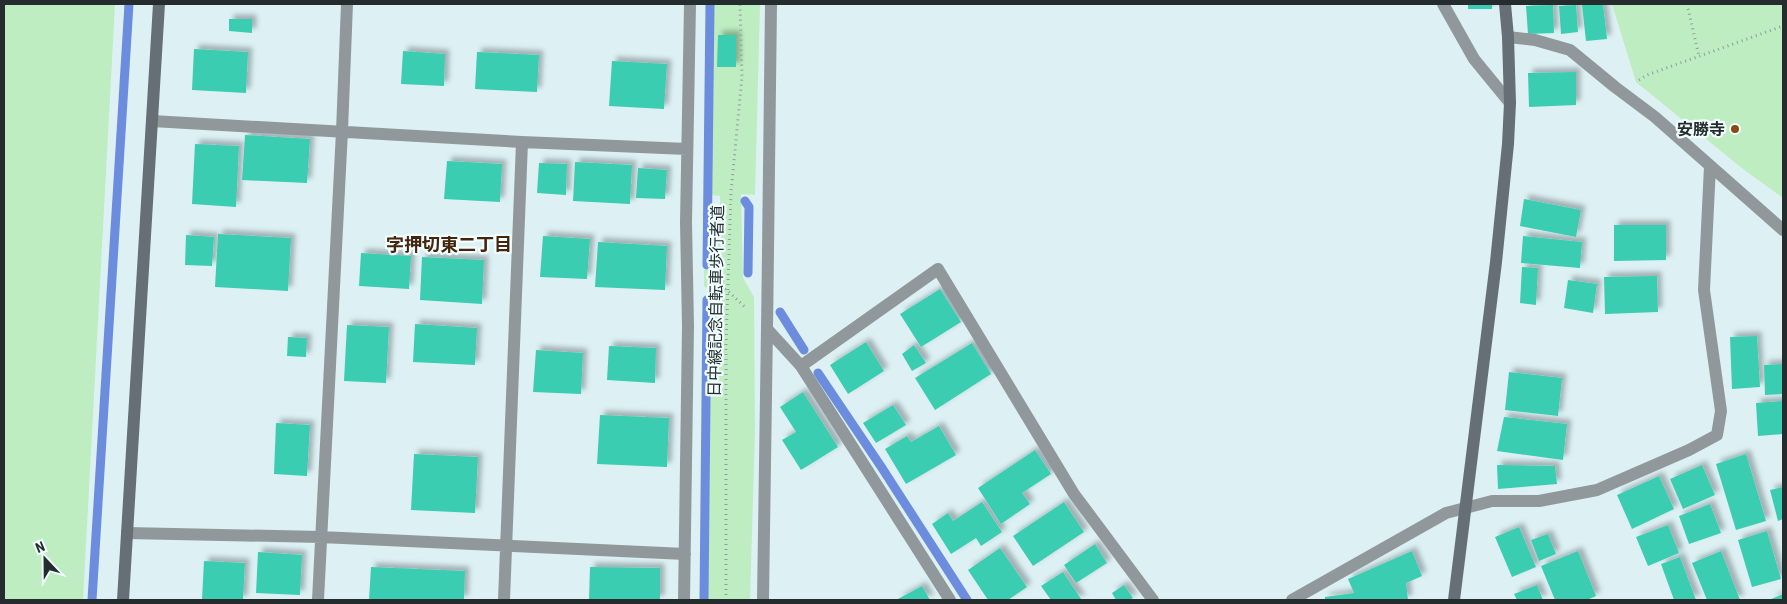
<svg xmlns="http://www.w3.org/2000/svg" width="1787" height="604" font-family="'Roboto Condensed','Noto Sans JP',sans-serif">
<defs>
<filter id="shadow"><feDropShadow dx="4.5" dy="-4.5" stdDeviation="2.5" flood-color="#0004"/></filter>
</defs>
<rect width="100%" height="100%" fill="#ddf1f4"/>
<path fill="#bdedc0" d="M 4,4 L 115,4 L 83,600 L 4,600 Z
M 714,4 L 760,4 L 755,195 L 741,194 L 743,278 L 754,297 L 755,428 L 750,600 L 708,600 L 710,346 L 712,293 L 704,286 L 704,270 L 711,270 L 711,205 L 720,205 L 720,196 L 711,195 Z
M 1612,4 L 1783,4 L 1783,198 L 1743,169 L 1636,82 Z"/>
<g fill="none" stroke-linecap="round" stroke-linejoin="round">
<path stroke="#6c8cde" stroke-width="9" d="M 745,201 L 749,207 L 748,273
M 707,265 L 710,4
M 780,312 L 804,350
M 818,373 L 882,468 L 967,600
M 92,600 L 129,4
M 704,600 L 707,300"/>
</g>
<path fill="#3bcdb1" filter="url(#shadow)" d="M 1468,4 L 1492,4 L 1492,9 L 1468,9 Z
M 1603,4 L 1607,39 L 1586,41 L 1582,5 Z
M 1553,5 L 1554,33 L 1528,34 L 1526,6 Z
M 1576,5 L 1578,32 L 1561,34 L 1559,6 Z
M 229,19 L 252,19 L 252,33 L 229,31 Z
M 718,35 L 736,35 L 736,67 L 717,67 Z
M 194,49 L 248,52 L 246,93 L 192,90 Z
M 403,51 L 445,54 L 444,86 L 401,84 Z
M 477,52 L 539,55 L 537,92 L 475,89 Z
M 612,61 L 667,64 L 664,109 L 609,106 Z
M 1576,72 L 1576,105 L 1529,107 L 1528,73 Z
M 245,135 L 310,139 L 307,183 L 242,180 Z
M 195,144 L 239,146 L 236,207 L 192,204 Z
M 447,161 L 502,164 L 500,202 L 444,199 Z
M 575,162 L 632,165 L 630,204 L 573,201 Z
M 539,163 L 567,164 L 566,195 L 537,193 Z
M 638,168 L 667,170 L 665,199 L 636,198 Z
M 1524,199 L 1581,210 L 1576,237 L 1520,226 Z
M 1614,225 L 1666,225 L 1666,260 L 1614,261 Z
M 218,234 L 291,238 L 288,291 L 215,287 Z
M 186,235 L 214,237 L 212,266 L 185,265 Z
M 543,236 L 590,239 L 587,279 L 540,277 Z
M 1523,236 L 1582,242 L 1580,268 L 1521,263 Z
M 598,242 L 667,246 L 665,290 L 595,287 Z
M 361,253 L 411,256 L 409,289 L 359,286 Z
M 422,257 L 484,260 L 482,304 L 420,300 Z
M 1522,267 L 1538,268 L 1536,305 L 1520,303 Z
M 1657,276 L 1658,312 L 1605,314 L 1604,277 Z
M 1568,280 L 1597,284 L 1593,313 L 1564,308 Z
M 940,289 L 961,322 L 921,347 L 900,314 Z
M 415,324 L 477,328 L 475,365 L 413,362 Z
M 347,325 L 389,327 L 386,383 L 344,381 Z
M 1757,336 L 1760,387 L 1732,389 L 1730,337 Z
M 288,337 L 307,338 L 306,357 L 287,356 Z
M 866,342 L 884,371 L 848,394 L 830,365 Z
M 972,343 L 991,374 L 935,410 L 915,378 Z
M 914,345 L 926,363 L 912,371 L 902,354 Z
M 609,346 L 656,348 L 655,383 L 607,380 Z
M 536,350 L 583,353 L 581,394 L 533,392 Z
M 1783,364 L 1783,394 L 1765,395 L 1764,365 Z
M 1509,372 L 1562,378 L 1558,416 L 1505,410 Z
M 803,392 L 838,447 L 801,470 L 782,440 L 796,432 L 780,407 Z
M 1783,401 L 1783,434 L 1758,436 L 1756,403 Z
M 893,405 L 906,425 L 876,443 L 863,423 Z
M 600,415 L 669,418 L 667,467 L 597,464 Z
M 1504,417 L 1567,424 L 1563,460 L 1497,451 Z
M 276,423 L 310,425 L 307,476 L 274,474 Z
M 939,426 L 956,455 L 906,484 L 885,449 L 907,436 L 911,442 Z
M 1035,450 L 1051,474 L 1022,493 L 1030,504 L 1001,524 L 978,488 Z
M 414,454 L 478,457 L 475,513 L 411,510 Z
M 1746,454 L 1766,521 L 1736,530 L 1716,464 Z
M 1497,465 L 1555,466 L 1557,484 L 1498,489 Z
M 1702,465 L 1715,495 L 1683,509 L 1670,479 Z
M 1659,476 L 1674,509 L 1632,529 L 1617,495 Z
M 1783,487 L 1783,519 L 1778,521 L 1770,490 Z
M 982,502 L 1002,532 L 981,546 L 976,538 L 951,554 L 932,524 L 948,513 L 953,521 Z
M 1064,502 L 1084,532 L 1033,566 L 1013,536 Z
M 1710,504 L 1721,533 L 1689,544 L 1679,516 Z
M 1668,525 L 1679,553 L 1648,566 L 1636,537 Z
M 1519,527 L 1536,567 L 1512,577 L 1495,537 Z
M 1767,531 L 1781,579 L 1752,587 L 1738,540 Z
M 1548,534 L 1556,554 L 1539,561 L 1531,540 Z
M 1095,544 L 1107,563 L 1076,583 L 1064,565 Z
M 1000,548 L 1027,587 L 1008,600 L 988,600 L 968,570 Z
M 1412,551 L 1422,576 L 1406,583 L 1408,600 L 1325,600 L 1325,597 L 1354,593 L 1348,579 Z
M 1578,551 L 1596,596 L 1587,600 L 1555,600 L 1541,566 Z
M 1721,551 L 1740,600 L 1707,600 L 1692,563 Z
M 258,552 L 302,555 L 300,595 L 256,593 Z
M 1680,557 L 1696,600 L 1674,600 L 1661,564 Z
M 204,561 L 245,563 L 243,600 L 202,600 Z
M 371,567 L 465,571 L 464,600 L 369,600 Z
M 590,567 L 660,568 L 660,600 L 589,600 Z
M 1063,572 L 1081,599 L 1079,600 L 1051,600 L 1041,586 Z
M 1124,585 L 1133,598 L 1129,600 L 1116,600 L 1112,593 Z
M 1537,585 L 1543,600 L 1517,600 L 1514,594 Z
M 922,586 L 930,600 L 896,600 Z
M 1783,594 L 1783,600 L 1769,600 Z"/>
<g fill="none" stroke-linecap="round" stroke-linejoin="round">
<path stroke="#8e9d9f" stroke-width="3" stroke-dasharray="1 4" stroke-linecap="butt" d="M 1687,4 L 1699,56
M 1639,80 L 1647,75 L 1783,26
M 708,278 L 728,291 L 746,308
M 726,600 L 726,344 L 731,192 L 742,77 L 740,4"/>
<path stroke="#91989c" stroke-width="12" d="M 1508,37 L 1535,40 L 1570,50 L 1615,87 L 1655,117 L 1783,230
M 801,366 L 938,269 L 1074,494 L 1153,600
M 1292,600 L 1446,513 L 1492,501 L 1539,501 L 1597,490 L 1689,450 L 1717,435 L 1721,411 L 1704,290 L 1710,166"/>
<path stroke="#91989c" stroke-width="12" d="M 1443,4 L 1474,59 L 1510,103
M 152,121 L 522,142 L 687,149
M 768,330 L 801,366 L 950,600
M 127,533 L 321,537 L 685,554
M 318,600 L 342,131 L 347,4
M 504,600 L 522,142
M 684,600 L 688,326 L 686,222 L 690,4
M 763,600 C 767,401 768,203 771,4"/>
<path stroke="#666f75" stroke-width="12" d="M 123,600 L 159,4
M 1454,600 L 1496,262 L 1508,144 L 1510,103 L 1508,37 L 1505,4"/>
</g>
<circle fill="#894910" stroke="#f1fdfe" stroke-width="2" cx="1735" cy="129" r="5"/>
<g text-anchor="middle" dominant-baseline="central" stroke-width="4.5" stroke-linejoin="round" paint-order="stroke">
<g font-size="16" font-weight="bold" fill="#242c2d" stroke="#f1fdfe" text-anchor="end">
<text x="1725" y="129">安勝寺</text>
</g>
<g font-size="16" fill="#242c2d" stroke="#f1fdfe">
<text transform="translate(716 301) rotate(-89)">日中線記念自転車歩行者道</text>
</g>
<g font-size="18" font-weight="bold" fill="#44250c" stroke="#f1fdfe">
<text x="449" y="244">字押切東二丁目</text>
</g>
</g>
<rect width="1787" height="604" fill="none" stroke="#242c2d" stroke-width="10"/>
<g transform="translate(45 559) rotate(338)" stroke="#f1fdfe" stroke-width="4" paint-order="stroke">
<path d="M0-4L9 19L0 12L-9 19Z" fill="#242c2d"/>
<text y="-8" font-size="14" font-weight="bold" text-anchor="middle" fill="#242c2d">N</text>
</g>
</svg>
